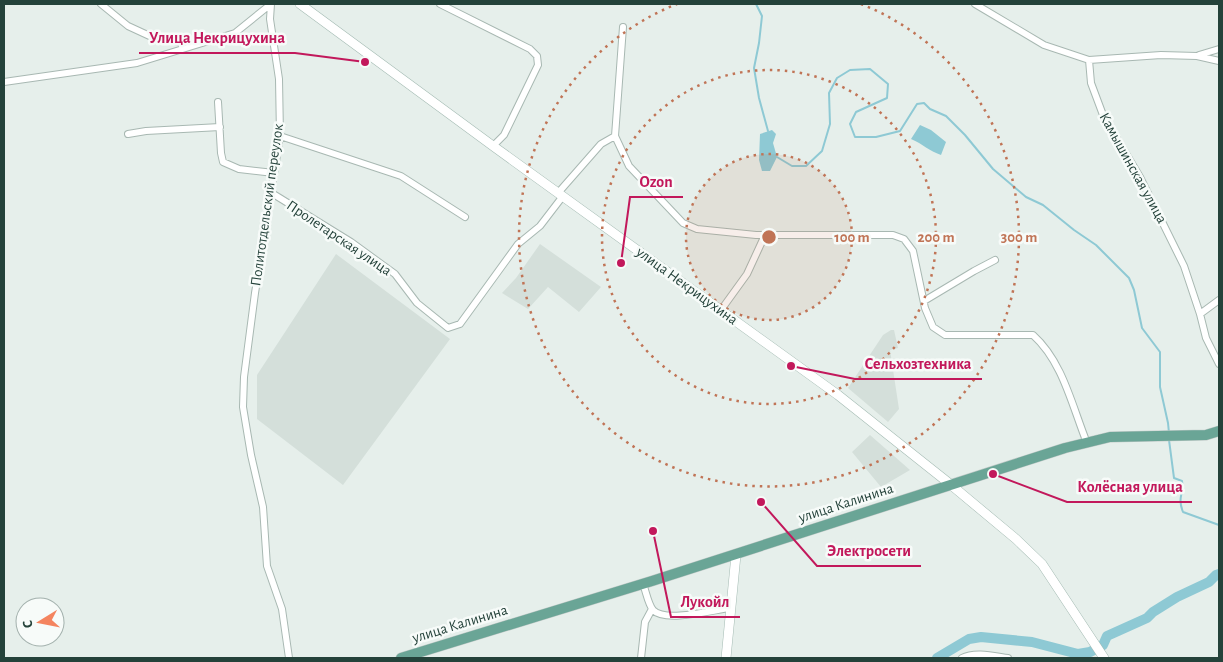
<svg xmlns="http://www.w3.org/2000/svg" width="1223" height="662" font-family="'Alegreya Sans',sans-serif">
<rect width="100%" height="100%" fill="#e6efeb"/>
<path fill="#d4dfda" d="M 540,244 L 601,287 L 579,312 L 548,287 L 528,309 L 502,293 L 516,278 Z
M 336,254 L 450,339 L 343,485 L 257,419 L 257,375 Z
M 891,330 L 894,330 L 898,348 L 890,350 L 899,409 L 888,422 L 848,388 L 883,335 Z
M 870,435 L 910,470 L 881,487 L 852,452 Z"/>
<path fill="#8ec9d4" d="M 920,125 L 931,130 L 946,142 L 941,155 C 929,151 923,144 911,139 Z
M 772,130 L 776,134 L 773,143 L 777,157 L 770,171 L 762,171 L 759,160 L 760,134 Z"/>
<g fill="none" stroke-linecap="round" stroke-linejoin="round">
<path stroke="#8ec9d4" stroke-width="2" d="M 756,4 L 762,16 L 759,43 L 754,68 L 759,98 L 768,131
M 777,157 L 792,166 L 806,166 L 822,151 L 830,124 L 829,93 L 837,78 L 850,70 L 870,69 L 888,84 L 887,98 L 856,112 L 850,124 L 855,137 L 876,137 L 900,131 L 917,104 L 924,103 L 930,109 L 946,116 L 965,135 L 993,169 L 1026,197 L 1043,205 L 1074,230 L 1096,245 L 1129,278 L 1134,290 L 1142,328 L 1160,352 L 1160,387 L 1168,423 L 1169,433
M 1169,440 L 1174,478 L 1182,481 C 1184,494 1177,497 1183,512 L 1219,525"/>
<path stroke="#8ec9d4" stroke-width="10" d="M 937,658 L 969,639 L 981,637 L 1032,642 L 1078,654 L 1090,652 L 1103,645 L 1107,636 L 1147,618 L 1153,612 L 1177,597 L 1209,582 L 1216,575 L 1219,574"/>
<g stroke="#a8b8b2" stroke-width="8">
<path id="street" d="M 101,4 L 128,26 L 154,38 L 194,44
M 271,4 L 270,19 L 279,79 L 280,136 L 255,293 L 244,377 L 243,407 L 251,455 L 263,507 L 267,566 L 282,609 L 289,658
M 440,4 L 530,49 L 537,56 L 538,65 L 504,135 L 493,146
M 975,4 L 1044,45 L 1089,60 L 1161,55 L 1197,56 L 1219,61
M 623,27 L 615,136 L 629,166 L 683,223 L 697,229 L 756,235 L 893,235 L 904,239 L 913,251 L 925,308 L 933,327 L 945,335 L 1033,335 C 1063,362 1072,406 1087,443
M 1199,55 L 1219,49
M 1089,60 L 1091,83 L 1103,115 L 1140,177 L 1184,266 L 1200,314 L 1206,338 L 1219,364
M 4,82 L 137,63 L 235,33 L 271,4
M 218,102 L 221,153 L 223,162 L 239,169 L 274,173
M 128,134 L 146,131 L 220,127
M 280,136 L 401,176 L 465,217
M 270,192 L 351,242 L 395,274 L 417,303 L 448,328 L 460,324 L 518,244 L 540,226 L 563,196
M 558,193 L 601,144 L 615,136
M 924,301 L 974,271 L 995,260
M 721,310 L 747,274 L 765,235
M 1200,314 L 1219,300
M 643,584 C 646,591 648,604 653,610 C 665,623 713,610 730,608
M 641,658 L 645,622 L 652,609
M 962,658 C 975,651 994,656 1008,658"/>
</g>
<g stroke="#a4bbb3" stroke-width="10">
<path id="secondary" d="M 300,4 L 493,146 L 838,395 L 950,484 L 1016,539 L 1042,564 L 1104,658
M 726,658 L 736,555"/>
</g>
<g stroke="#c2cac8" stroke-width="11">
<path id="primary" d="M 401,658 L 652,581 L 1065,448 L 1110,437 L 1206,435 L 1219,431"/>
</g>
<use href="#street" stroke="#fff" stroke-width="6"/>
<use href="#secondary" stroke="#fff" stroke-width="9"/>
<use href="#primary" stroke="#6aa596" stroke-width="10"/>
</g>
<circle cx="769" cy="237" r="83" fill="#c07456" fill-opacity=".12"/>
<g fill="none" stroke="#c07456" stroke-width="2.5" stroke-dasharray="2.5 5">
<circle cx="769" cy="237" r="83"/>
<circle cx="769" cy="237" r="167"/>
<path d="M861 4A250 250 0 1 1 677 4"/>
</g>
<g text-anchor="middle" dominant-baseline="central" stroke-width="5" stroke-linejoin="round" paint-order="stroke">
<g font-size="15" fill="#24423a" stroke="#f7fbf9">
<text transform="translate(1133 168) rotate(61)">Камышинская улица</text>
<text transform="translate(267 205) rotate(-82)">Политотдельский переулок</text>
<text transform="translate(339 238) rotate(34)">Пролетарская улица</text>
<text transform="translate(687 286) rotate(36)">улица Некрицухина</text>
<text transform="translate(846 503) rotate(-18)">улица Калинина</text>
<text transform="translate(460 624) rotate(-17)">улица Калинина</text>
</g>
</g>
<circle cx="769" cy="237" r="8" fill="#c07456" stroke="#f7fbf9" stroke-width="2.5"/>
<g font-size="15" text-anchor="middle" font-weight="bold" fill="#c07456" stroke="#f7fbf9" stroke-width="5" stroke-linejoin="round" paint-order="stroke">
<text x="852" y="242">100 m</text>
<text x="936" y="242">200 m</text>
<text x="1019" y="242">300 m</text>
</g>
<path fill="none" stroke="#c2185b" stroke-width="2" d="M365 62L295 53H139M621 263L630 197H683M791 366L855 379H982M993 474L1067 502H1192M761 502L817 566H921M653 531L671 617H740"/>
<g fill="#c2185b" stroke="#f7fbf9" stroke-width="2">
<circle cx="365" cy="62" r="5"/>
<circle cx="621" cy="263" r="5"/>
<circle cx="791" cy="366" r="5"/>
<circle cx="993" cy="474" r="5"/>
<circle cx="761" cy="502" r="5"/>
<circle cx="653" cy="531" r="5"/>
</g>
<g font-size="16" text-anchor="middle" font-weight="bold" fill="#c2185b" stroke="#f7fbf9" stroke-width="5" stroke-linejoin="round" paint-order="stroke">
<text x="217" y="43">Улица Некрицухина</text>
<text x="656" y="187">Ozon</text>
<text x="918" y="369">Сельхозтехника</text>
<text x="1130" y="492">Колёсная улица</text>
<text x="869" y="556">Электросети</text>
<text x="705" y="607">Лукойл</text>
</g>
<rect width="1223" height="662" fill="none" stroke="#24423a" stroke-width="10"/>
<g transform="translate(40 622) rotate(260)"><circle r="24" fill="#f7fbf9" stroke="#a3b1ad"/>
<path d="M0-4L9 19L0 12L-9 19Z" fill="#f4845f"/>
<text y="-8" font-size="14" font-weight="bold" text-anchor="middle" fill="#24423a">С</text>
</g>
</svg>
